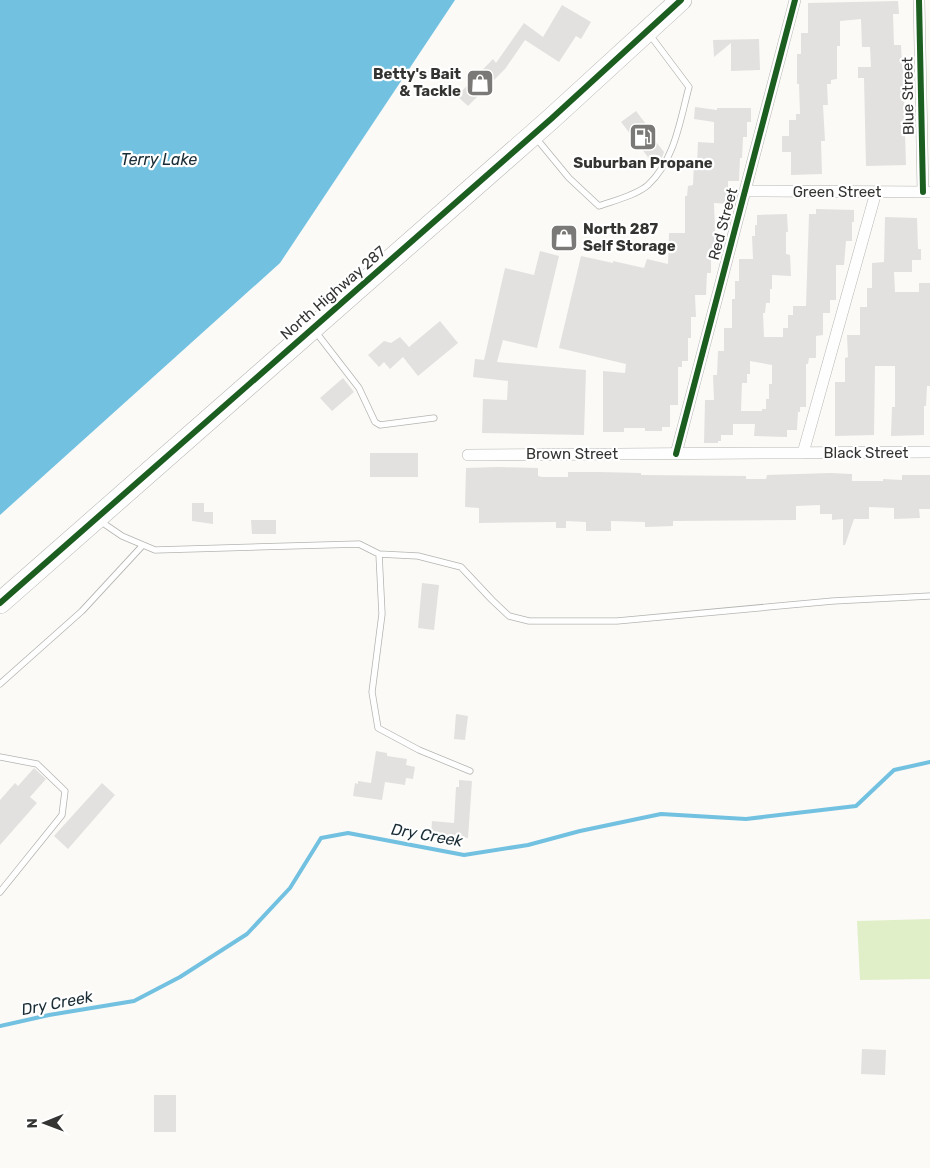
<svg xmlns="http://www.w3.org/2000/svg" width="930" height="1168" font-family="Rubik,sans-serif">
<rect width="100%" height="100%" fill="#fbfaf7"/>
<path fill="#e0efc8" d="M 930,919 L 930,979 L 860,980 L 857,921 Z"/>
<path fill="#72c1e1" d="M 0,0 L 455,0 L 280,263 L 0,515 Z"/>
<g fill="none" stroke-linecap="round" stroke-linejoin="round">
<path stroke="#72c1e1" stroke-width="4" d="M 0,1026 L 49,1015 L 134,1001 L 180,977 L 247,934 L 290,888 L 321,838 L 348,833 L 464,855 L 528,845 L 580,831 L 661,814 L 746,819 L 856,806 L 894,770 L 930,762"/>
</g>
<path fill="#e2e1df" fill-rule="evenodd" d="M 898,1 L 899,14 L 893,14 L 894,45 L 901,45 L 902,66 L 903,66 L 906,165 L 866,166 L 864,78 L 858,78 L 858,67 L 871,67 L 870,47 L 862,47 L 861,19 L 840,21 L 840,46 L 837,46 L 837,79 L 831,80 L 831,84 L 827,84 L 828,105 L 823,105 L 825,141 L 821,141 L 822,174 L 791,175 L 791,152 L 782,152 L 782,136 L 789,136 L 789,120 L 796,120 L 796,114 L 800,114 L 799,84 L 797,84 L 797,54 L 801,54 L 801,33 L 808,33 L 808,3 Z
M 562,5 L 591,22 L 581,39 L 576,36 L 559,62 L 525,40 L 505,69 L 468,106 L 457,96 L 493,59 L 496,63 L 524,23 L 543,37 Z
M 759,39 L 760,70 L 731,71 L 731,43 L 714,57 L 713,40 Z
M 695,107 L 717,110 L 717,108 L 751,108 L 751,122 L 747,122 L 747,137 L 743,137 L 742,158 L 740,158 L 739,181 L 728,181 L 728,204 L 714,203 L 715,229 L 714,252 L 711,252 L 711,273 L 707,273 L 706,295 L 695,295 L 696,317 L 691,317 L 691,338 L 688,338 L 688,361 L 682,361 L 682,367 L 678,367 L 678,405 L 670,405 L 670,427 L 662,427 L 662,431 L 645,431 L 645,428 L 624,428 L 624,432 L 603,432 L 603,371 L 625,373 L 626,364 L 559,348 L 581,256 L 613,263 L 613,261 L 644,268 L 647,259 L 668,264 L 669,233 L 685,233 L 685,196 L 687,196 L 688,186 L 693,185 L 694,164 L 697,164 L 698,142 L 714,143 L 714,122 L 694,119 Z
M 636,111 L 655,136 L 653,138 L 664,152 L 660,163 L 655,159 L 651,161 L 621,122 Z
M 816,209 L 854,210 L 854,222 L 852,222 L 852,241 L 846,241 L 844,265 L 836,265 L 836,300 L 830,300 L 830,313 L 823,313 L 823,335 L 816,336 L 816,358 L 809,358 L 808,364 L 806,364 L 806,407 L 800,407 L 800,412 L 798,412 L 797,430 L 787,430 L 787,437 L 754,436 L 755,424 L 733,424 L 733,435 L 721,435 L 721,441 L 718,441 L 718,443 L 704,443 L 705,400 L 714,400 L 713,375 L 717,375 L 718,351 L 724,351 L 724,328 L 732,328 L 732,299 L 735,299 L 735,281 L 739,281 L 739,259 L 753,259 L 752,236 L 755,236 L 755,225 L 757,225 L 757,215 L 787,214 L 788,232 L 786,232 L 786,254 L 790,255 L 791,276 L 772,275 L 772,289 L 770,289 L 770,303 L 766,303 L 765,313 L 763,313 L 764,337 L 783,337 L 783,328 L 788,328 L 788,315 L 793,315 L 793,306 L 806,306 L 809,214 L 816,214 ZM 750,361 L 772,365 L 772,384 L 769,384 L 769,399 L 766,399 L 766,409 L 762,409 L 762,411 L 741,411 L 742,383 L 747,383 L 747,374 L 750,374 Z
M 885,217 L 917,218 L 918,249 L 921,249 L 921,260 L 912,260 L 912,272 L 894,272 L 895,292 L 919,292 L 919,283 L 930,283 L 930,386 L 927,386 L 926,406 L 924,406 L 924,435 L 891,436 L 892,407 L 895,407 L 895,366 L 875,366 L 874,435 L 835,436 L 835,382 L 845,382 L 845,358 L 848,357 L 847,335 L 860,335 L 860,307 L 867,307 L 867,288 L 872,288 L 872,263 L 884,262 Z
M 540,251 L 559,256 L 537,348 L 503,340 L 497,362 L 586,370 L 584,435 L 482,433 L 483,399 L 507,400 L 508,381 L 473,377 L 475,359 L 484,360 L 505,268 L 534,275 Z
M 440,321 L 458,343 L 418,376 L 403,357 L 390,369 L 384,362 L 379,367 L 368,355 L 384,341 L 391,343 L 400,337 L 409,347 Z
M 343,378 L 354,392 L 332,411 L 320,398 Z
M 370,453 L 418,453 L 418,477 L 370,477 Z
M 497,467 L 538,468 L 538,476 L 542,477 L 568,477 L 568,472 L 599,472 L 641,473 L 641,475 L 746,476 L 746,479 L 766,479 L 767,475 L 830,473 L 852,474 L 852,481 L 883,481 L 883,479 L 902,480 L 902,475 L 930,475 L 930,509 L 919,509 L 920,518 L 894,519 L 894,508 L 869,507 L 869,519 L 854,519 L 845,545 L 843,545 L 843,519 L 832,520 L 832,514 L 820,514 L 820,505 L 796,506 L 796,520 L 673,521 L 673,526 L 645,527 L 645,522 L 611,521 L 611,531 L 586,531 L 586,522 L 566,521 L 566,528 L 556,528 L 556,522 L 479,523 L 479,508 L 465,507 L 466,468 Z
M 192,503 L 204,503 L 204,512 L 213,512 L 213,524 L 192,521 Z
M 251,520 L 276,520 L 276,534 L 252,534 Z
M 422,583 L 439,585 L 434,630 L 418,628 Z
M 456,714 L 468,716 L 465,740 L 454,739 Z
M 376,751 L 387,753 L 387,756 L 407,759 L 406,765 L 415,767 L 413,779 L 406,778 L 405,785 L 385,782 L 382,800 L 353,796 L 355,783 L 358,784 L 358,781 L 371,783 Z
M 34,768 L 46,779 L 30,797 L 37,803 L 0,845 L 0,800 L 15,783 L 18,786 Z
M 459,780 L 472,781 L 468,838 L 431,835 L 432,821 L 454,823 L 456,787 L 459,787 Z
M 102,783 L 115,795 L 68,849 L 54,836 Z
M 862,1049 L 886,1050 L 885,1075 L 861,1074 Z
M 154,1095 L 176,1095 L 176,1132 L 154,1132 Z"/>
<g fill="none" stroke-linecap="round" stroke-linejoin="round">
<g stroke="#b4b4b1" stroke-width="7">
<path id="lane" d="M 536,138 L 569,178 L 599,206 C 613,201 637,195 648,185 C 675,160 680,120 689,87 L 650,35
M 315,331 L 359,388 L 375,422 L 380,425 L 434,418
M 100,521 L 122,536 L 155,550 L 359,544 L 379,554 L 382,614 L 372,692 L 378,728 L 419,750 L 470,771
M 379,554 L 418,556 L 461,567 L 492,600 L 509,616 L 529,621 L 617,621 L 833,601 L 930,596
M 0,684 L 82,611 L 143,545
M 0,757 L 37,764 L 65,791 L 62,815 L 0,892"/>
</g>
<g stroke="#b4b4b1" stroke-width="12">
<path id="street" d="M 919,0 L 923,192
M 745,191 L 928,192
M 803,453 L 876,192
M 676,454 L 795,0
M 468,455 L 930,452"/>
</g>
<g stroke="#b4b4b1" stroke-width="22">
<path id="highway" d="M 0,603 L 551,119 L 681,0"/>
</g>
<use href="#lane" stroke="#fefefe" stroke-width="5.5"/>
<use href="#street" stroke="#fefefe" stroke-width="11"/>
<use href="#highway" stroke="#fefefe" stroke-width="21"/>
<g stroke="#fff" stroke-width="9">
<path id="cycleway" d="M 919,0 L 923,192
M 676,454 L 795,0
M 0,603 L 551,119 L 681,0"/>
</g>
<use href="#cycleway" stroke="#1b5e20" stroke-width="6"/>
</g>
<defs>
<g id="shop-square" transform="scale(1.4375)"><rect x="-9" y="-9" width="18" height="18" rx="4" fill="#7a7977" stroke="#fff"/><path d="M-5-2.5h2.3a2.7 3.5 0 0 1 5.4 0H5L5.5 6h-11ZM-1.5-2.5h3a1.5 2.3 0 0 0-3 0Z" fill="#fff"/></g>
<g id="fuel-square" transform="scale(1.4375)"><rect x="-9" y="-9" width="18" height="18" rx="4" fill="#7a7977" stroke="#fff"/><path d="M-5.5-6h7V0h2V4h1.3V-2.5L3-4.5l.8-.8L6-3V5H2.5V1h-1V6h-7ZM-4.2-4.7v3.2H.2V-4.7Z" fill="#fff"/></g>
</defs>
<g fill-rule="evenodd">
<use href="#shop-square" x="480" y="83"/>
<use href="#fuel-square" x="643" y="137"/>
<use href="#shop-square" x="564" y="238"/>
</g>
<g text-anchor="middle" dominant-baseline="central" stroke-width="4.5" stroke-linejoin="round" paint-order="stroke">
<g font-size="15" font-weight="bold" fill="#343432" stroke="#fff" text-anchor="end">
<text x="461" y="74">Betty's Bait<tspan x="461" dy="17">&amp; Tackle</tspan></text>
<text x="643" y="163" text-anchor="middle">Suburban Propane</text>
<text x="583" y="229" text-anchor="start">North 287<tspan x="583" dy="17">Self Storage</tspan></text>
</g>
<g font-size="15" fill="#343432" stroke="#fff">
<text transform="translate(908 96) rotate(-91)">Blue Street</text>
<text x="837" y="192">Green Street</text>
<text transform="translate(723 224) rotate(-75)">Red Street</text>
<text transform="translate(333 293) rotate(-41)">North Highway 287</text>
<text x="866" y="453">Black Street</text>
<text x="572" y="454">Brown Street</text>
</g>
<g font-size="16" font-style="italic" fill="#1a2d36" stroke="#fff">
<text x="159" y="159">Terry Lake</text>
<text transform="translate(427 835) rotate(10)">Dry Creek</text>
<text transform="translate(57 1003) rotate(-11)">Dry Creek</text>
</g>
</g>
<g transform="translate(45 1123) rotate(269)" stroke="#ffffff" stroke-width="4" paint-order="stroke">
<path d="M0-4L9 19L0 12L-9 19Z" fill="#343432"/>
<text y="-8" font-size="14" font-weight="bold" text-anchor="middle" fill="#343432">N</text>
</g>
</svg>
